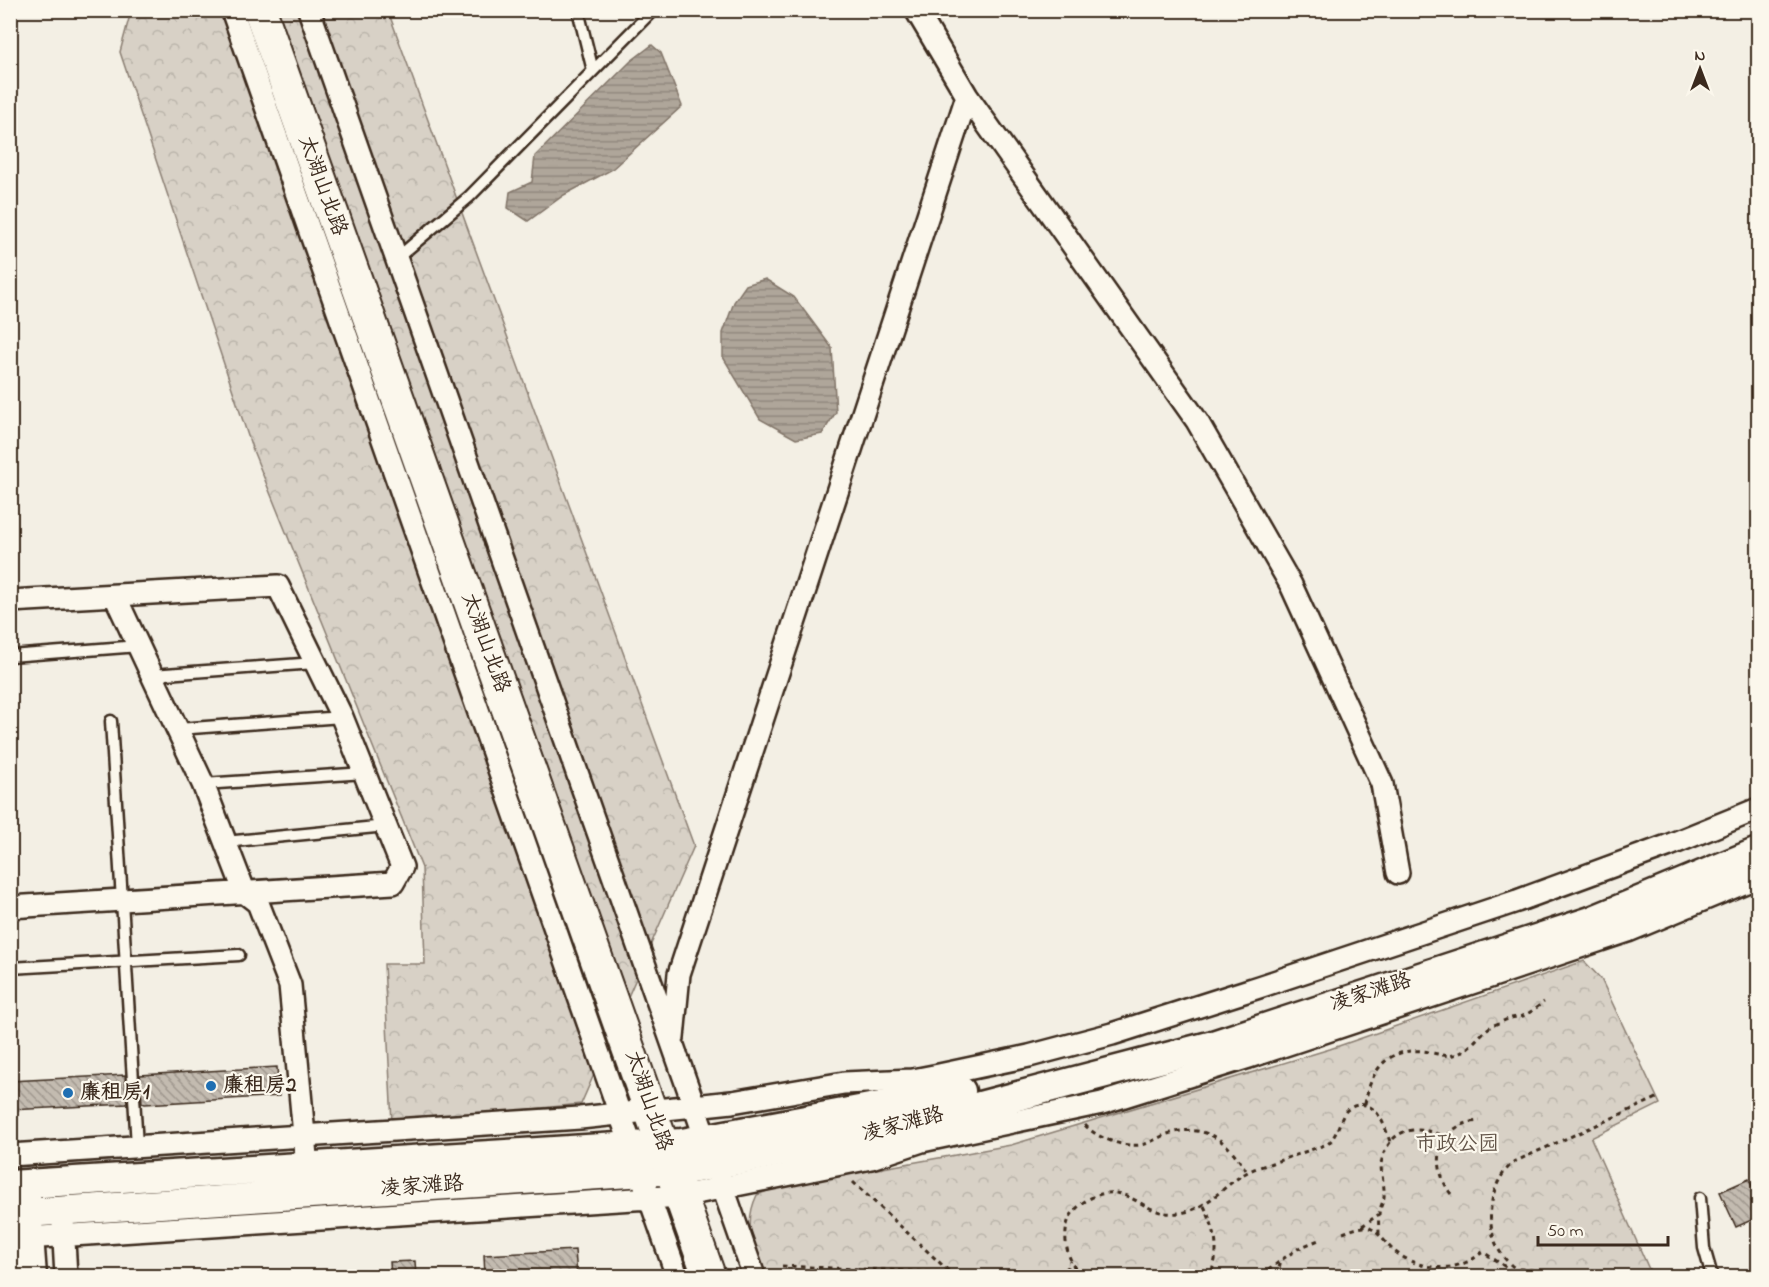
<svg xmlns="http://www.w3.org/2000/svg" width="1769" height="1287" font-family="'Indie Flower','LXGW WenKai TC',sans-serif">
<defs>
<pattern id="forest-crowns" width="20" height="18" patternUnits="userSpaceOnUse" patternTransform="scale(1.5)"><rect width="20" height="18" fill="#d8d1c6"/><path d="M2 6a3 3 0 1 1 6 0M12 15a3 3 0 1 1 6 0" fill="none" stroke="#bab4aa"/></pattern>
<pattern id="water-rules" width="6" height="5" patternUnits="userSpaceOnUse" patternTransform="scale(1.5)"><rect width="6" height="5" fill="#afa69a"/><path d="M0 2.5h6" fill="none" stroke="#90877d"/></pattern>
<pattern id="building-back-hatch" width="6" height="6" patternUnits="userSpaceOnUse" patternTransform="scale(1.5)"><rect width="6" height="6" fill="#c3bbb0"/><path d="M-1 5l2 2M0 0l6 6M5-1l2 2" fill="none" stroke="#a0988f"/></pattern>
</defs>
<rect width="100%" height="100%" fill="#f3efe4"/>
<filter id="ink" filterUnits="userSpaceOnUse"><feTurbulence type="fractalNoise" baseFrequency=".0167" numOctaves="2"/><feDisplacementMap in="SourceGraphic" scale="12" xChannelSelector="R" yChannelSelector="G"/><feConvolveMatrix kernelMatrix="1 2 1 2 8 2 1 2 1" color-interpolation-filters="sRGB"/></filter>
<g filter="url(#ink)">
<path fill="url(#forest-crowns)" stroke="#8a7e72" stroke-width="1.5" d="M 131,11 L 388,11 L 694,846 L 581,1104 L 392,1123 L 384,964 L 425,964 L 422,868 L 252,448 L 120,52 Z
M 1584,961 L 1601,979 L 1660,1104 L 1591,1138 L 1652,1276 L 765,1276 C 755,1246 742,1226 757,1195 L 777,1187 L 1011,1145 L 1330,1049 Z"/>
<path fill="url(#water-rules)" stroke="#817468" stroke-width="1.5" d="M 652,45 L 661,53 L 682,106 L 611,170 L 564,195 L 528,221 L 508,208 L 510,192 L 532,182 L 535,156 L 631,61 Z
M 765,279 L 794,297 L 832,348 L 836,412 L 822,434 L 796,439 L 760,419 L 723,357 L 723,333 L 734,302 L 746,285 Z"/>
<path fill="url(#building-back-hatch)" stroke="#3b2a1e" stroke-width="1.5" d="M 277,1067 L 279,1096 L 145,1104 L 142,1103 L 140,1075 Z
M 125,1075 L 127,1104 L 10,1110 L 10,1081 Z
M 1749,1179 L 1758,1200 L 1758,1217 L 1736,1227 L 1720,1192 Z
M 575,1250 L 577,1276 L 485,1276 L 484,1255 Z
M 415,1261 L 416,1276 L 391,1276 L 390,1262 Z"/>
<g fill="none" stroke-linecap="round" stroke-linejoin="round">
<g stroke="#3b2a1e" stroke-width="15">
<path id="service" d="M 578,10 L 593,71
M 396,259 L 469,197 L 653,10
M 10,656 L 139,646
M 152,675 L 315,663
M 111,721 L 137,1146
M 178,729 L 342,717
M 203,784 L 365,773
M 225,842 L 386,826
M 10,968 L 239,955
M 1700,1198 L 1704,1248 L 1712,1276"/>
</g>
<g stroke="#3b2a1e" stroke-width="26">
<path id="minor" d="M 232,10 L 677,1276
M 309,10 L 754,1276
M 916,10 L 967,96 L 1197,421 L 1291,585 L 1382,784 L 1398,873
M 115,596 L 203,784 L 245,893 L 258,903 L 290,985 L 307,1167
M 10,601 L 278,586 L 342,717 L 402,867 L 393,883 L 10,907
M 673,1038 L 679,974 L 967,96
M 10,1155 L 580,1118 L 732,1102 L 844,1083 L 913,1080 L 939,1075 L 1029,1056 L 1112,1034 L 1259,987 L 1517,901 L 1667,846 L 1758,809
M 63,1223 L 66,1276
M 10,1239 L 681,1196 L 871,1158 L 922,1141 L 1102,1103 L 1249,1057 L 1628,931 L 1758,877
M 10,1275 L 11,1276"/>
</g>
<g stroke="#3b2a1e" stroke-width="33">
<path id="secondary" d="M 10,1185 L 682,1143 L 961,1091
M 26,1195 L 32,1276
M 10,1214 L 691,1169 L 865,1136 L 1213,1045 L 1591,921 L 1758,852"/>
</g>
<g stroke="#3b2a1e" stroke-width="36">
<path id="primary" d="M 260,10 L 709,1276"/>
</g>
<path stroke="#3b2a1e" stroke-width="3" stroke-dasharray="4.5 4.5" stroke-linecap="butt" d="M 1365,1104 C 1370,1072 1386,1048 1422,1051 C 1433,1052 1443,1057 1454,1055 C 1469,1052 1478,1035 1490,1027 C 1496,1024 1505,1020 1511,1018 C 1516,1017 1521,1017 1525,1015 C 1532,1012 1538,1006 1544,1002
M 1085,1125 C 1097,1139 1127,1149 1145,1144 C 1154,1141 1162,1135 1171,1133 C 1207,1123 1230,1143 1247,1172
M 853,1182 L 954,1276
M 1451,1194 C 1429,1164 1438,1123 1480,1121
M 1204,1206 C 1215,1229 1222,1253 1209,1276
M 1362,1226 L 1378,1215
M 1343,1233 C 1352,1230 1361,1225 1370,1228 C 1380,1233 1385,1243 1393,1250 C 1413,1267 1443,1273 1467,1262 C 1473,1260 1478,1255 1483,1252 L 1519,1276
M 1379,1234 C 1379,1228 1378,1221 1379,1215 C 1379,1209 1383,1203 1384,1197 C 1385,1186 1381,1175 1381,1164 C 1382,1158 1384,1152 1387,1147 C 1400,1124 1426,1128 1446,1137
M 782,1266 L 1035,1276
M 1519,1269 L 1544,1271 L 1562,1276
M 1059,1276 L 1068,1267 L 1070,1261
M 1080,1276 C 1069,1261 1063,1244 1067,1225 C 1071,1206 1097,1190 1116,1193 C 1142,1198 1152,1219 1185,1212 C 1210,1206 1224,1185 1246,1173 C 1254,1168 1264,1166 1272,1163 C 1291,1157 1309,1150 1328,1144 C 1337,1135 1338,1125 1344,1114 C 1346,1110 1350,1108 1354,1106 C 1376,1098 1385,1126 1390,1142
M 1183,1276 L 1188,1276
M 1261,1276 L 1280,1261
M 1277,1276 L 1281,1260 L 1299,1248 L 1321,1239
M 1529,1276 C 1523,1272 1514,1269 1509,1263 C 1486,1241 1485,1200 1503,1174 C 1506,1169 1511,1165 1516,1161 L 1657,1098"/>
<use href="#service" stroke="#fbf7ec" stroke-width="10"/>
<use href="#minor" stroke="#fbf7ec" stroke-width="21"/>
<use href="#secondary" stroke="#fbf7ec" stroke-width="28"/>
<use href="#primary" stroke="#fbf7ec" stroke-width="32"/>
</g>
</g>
<g fill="#1f6fb2" stroke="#fbf7ec" stroke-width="2">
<circle cx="211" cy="1086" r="6"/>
<circle cx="68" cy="1093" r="6"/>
</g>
<g text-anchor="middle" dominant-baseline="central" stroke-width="4.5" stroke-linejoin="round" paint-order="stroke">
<g font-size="21" fill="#3b2a1e" stroke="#fbf7ec">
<text transform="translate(322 186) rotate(70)">太湖山北路</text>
<text transform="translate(485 643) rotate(70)">太湖山北路</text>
<text transform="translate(1371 993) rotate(-18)">凌家滩路</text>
<text transform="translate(648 1101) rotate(71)">太湖山北路</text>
<text transform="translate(903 1125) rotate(-15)">凌家滩路</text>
<text transform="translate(422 1187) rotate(-4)">凌家滩路</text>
</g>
<g font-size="21" font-weight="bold" fill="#3b2a1e" stroke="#fbf7ec" text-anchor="start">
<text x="223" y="1086">廉租房2</text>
<text x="80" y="1093">廉租房1</text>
</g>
<g font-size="21" fill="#625448" stroke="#fbf7ec">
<text x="1457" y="1145">市政公园</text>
</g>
</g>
<rect width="1769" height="1287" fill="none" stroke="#fbf7ec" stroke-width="36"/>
<rect x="18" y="18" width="1733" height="1251" fill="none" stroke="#3b2a1e" stroke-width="2" filter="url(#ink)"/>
<g transform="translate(1700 69)" stroke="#fbf7ec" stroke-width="4.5" paint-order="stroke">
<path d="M0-4.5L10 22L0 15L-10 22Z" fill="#3b2a1e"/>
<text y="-9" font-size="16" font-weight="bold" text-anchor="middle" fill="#3b2a1e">N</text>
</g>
<path d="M1538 1236v9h130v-9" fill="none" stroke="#3b2a1e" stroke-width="3"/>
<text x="1547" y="1236" font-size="18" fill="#3b2a1e" stroke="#fbf7ec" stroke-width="4.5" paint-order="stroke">50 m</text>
</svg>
